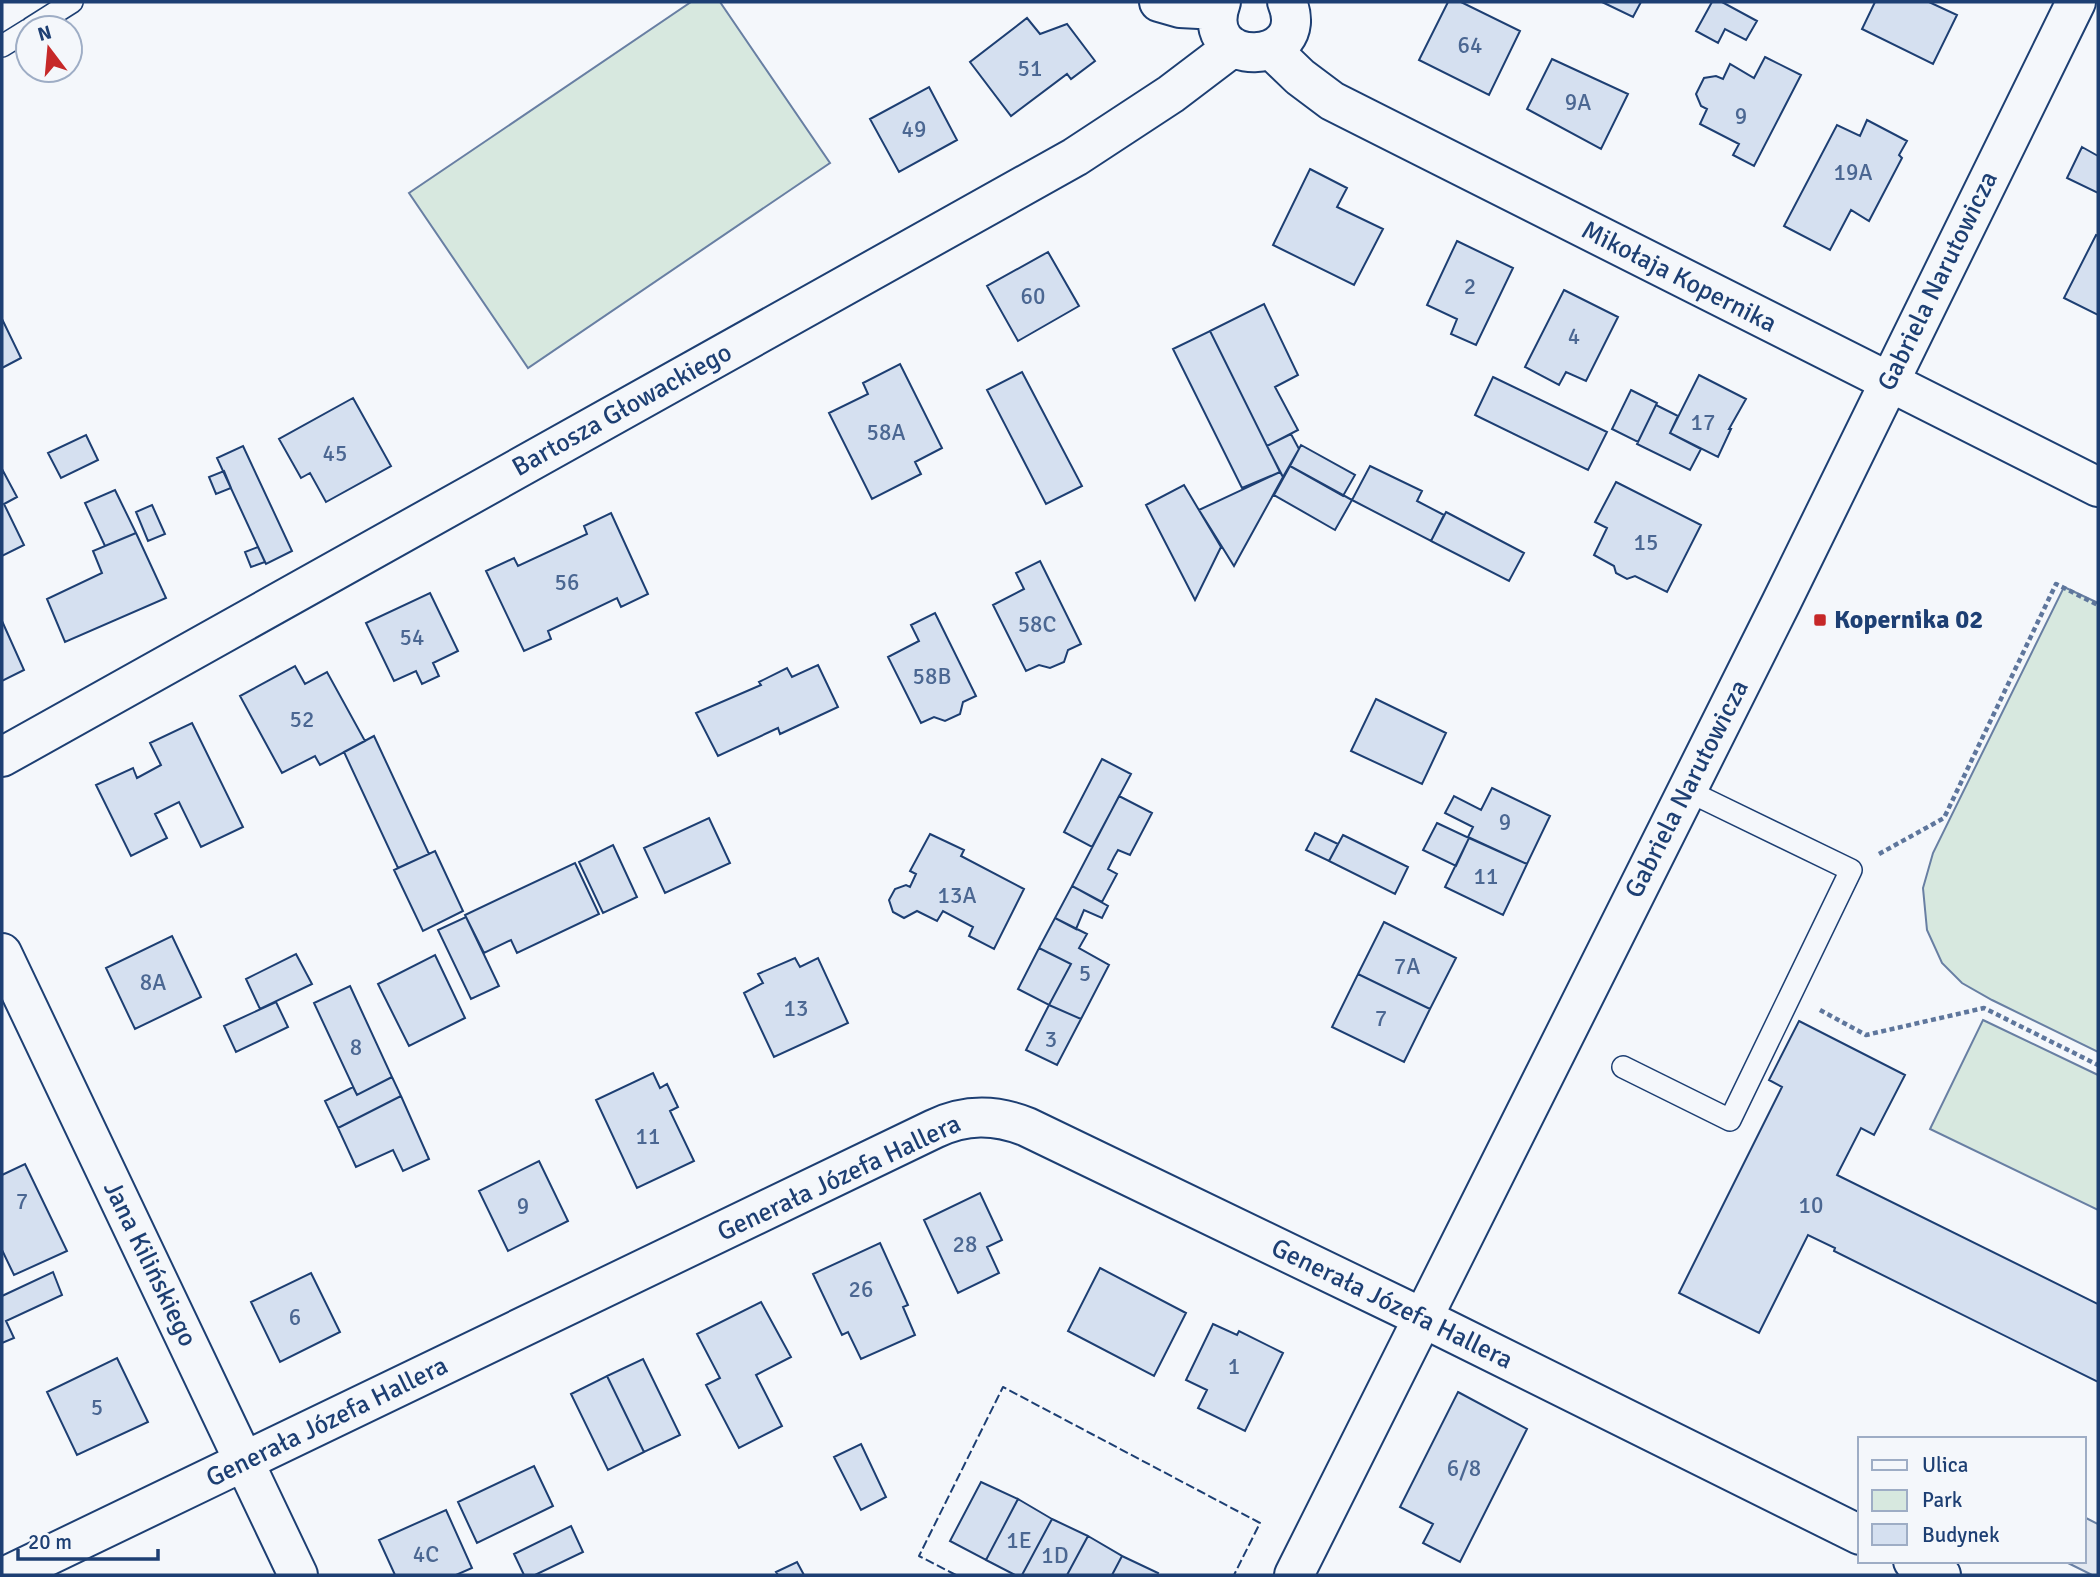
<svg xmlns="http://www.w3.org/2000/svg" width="2100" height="1577" font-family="Signika,sans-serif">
<rect width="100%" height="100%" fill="#f4f7fb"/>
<path fill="#d7e8df" stroke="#687fa3" stroke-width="2" d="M 691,2 L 720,2 L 830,163 L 528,368 L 409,193 Z
M 2064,587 L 2098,603 L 2098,1052 L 1992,1000 L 1962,983 L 1942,963 L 1927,930 L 1923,888 L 1933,853 Z
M 1983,1020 L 2098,1075 L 2098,1210 L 1930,1129 Z"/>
<path fill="#e3e8f0" stroke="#687fa3" stroke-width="2" d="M 2084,1517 L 2098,1524 L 2098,1575 L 2092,1575 L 2064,1561 L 2084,1561 Z"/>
<path fill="#d5e0f0" stroke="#1d3f73" stroke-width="2" d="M 1448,2 L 1461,2 L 1520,31 L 1489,95 L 1419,60 Z
M 1602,2 L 1641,2 L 1633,17 Z
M 1712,2 L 1722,2 L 1757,21 L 1746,40 L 1725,29 L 1718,43 L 1696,31 Z
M 1875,2 L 1929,2 L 1957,15 L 1933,64 L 1862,29 Z
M 1027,18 L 1040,34 L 1067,24 L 1095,61 L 1071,79 L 1067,74 L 1011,116 L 970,62 Z
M 1765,57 L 1801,75 L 1754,166 L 1733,155 L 1739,144 L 1700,124 L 1707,109 L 1701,106 L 1696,94 L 1704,78 L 1716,76 L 1723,79 L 1730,64 L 1754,78 Z
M 1552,59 L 1628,94 L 1601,149 L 1527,109 Z
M 929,87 L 957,140 L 899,172 L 870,119 Z
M 1867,120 L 1907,141 L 1899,155 L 1902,158 L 1869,221 L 1851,210 L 1830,250 L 1784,226 L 1837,125 L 1860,136 Z
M 2082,147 L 2098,156 L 2098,193 L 2067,178 Z
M 1310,169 L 1347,188 L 1337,207 L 1383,229 L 1354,285 L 1273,245 Z
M 2096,235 L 2098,236 L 2098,315 L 2064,298 Z
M 1457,241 L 1513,268 L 1476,345 L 1451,334 L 1457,319 L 1427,305 Z
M 1048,252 L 1079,306 L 1018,341 L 987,286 Z
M 1564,290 L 1618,317 L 1586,381 L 1566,372 L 1559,385 L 1525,367 Z
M 1264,304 L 1298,375 L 1275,387 L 1298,430 L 1267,446 L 1210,331 Z
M 2,319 L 21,358 L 2,368 Z
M 1210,331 L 1280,472 L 1242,488 L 1173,349 Z
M 900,364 L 942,448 L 915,462 L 921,474 L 872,499 L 829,413 L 868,394 L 863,383 Z
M 1022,372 L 1082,486 L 1046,504 L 987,390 Z
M 1699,375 L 1746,399 L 1729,429 L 1731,429 L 1718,457 L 1670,433 Z
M 1493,377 L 1607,432 L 1588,470 L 1475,415 Z
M 1631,390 L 1657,403 L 1638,442 L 1612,429 Z
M 353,398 L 391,466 L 326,502 L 310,473 L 301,478 L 279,439 Z
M 1656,405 L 1678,416 L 1670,433 L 1701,449 L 1690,470 L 1637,444 Z
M 1291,434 L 1299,449 L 1283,477 L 1267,446 Z
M 86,435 L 98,460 L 61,478 L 48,453 Z
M 1301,445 L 1355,475 L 1343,496 L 1290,466 Z
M 243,446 L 292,551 L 266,564 L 217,458 Z
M 1290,466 L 1352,500 L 1335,530 L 1274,495 Z
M 1370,466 L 1422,491 L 1417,501 L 1444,515 L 1431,541 L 1352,500 Z
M 2,469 L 17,497 L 4,504 L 24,545 L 2,556 Z
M 224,471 L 231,488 L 216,494 L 209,477 Z
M 1280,472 L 1283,477 L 1234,566 L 1199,510 Z
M 1616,482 L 1701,525 L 1667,592 L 1635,576 L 1627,579 L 1616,573 L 1614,566 L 1594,555 L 1607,528 L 1595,522 Z
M 1184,485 L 1221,547 L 1195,600 L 1146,505 Z
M 115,490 L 136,533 L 105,546 L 85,503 Z
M 152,505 L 165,534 L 148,541 L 136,512 Z
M 1446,512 L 1524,553 L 1509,581 L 1431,541 Z
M 611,513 L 648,594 L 621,607 L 617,598 L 548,631 L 551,639 L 524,651 L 486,571 L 514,558 L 518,566 L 587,534 L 584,526 Z
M 136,533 L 166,598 L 65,642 L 47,599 L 102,573 L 93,551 Z
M 258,547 L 265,562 L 251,567 L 245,552 Z
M 1040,561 L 1081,644 L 1068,650 L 1064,662 L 1050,668 L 1039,665 L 1026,671 L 993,605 L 1024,589 L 1016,573 Z
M 430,593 L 458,651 L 433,663 L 439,676 L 422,684 L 416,671 L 394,681 L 366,623 Z
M 935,613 L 976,696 L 963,702 L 960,714 L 945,721 L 934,717 L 921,723 L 888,657 L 919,641 L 911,625 Z
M 2,621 L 24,670 L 2,681 Z
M 818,665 L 838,707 L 780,734 L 778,728 L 718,756 L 696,713 L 761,685 L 759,682 L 787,668 L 792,677 Z
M 295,666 L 305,684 L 327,672 L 365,741 L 320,765 L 315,756 L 282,773 L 240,696 Z
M 1376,699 L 1446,733 L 1422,784 L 1351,751 Z
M 192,723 L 243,827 L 201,847 L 179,802 L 155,814 L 167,838 L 131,856 L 96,785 L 133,768 L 137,778 L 161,765 L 150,743 Z
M 374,736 L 429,854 L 398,868 L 344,752 Z
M 1102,759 L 1131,774 L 1092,847 L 1064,832 Z
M 1492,788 L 1550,816 L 1527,864 L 1468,837 L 1473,827 L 1445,813 L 1454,796 L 1481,810 Z
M 1119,796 L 1152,813 L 1130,855 L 1118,850 L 1114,857 L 1108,869 L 1117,874 L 1102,902 L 1072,886 Z
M 709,818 L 730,863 L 665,893 L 644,848 Z
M 1437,823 L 1469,838 L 1456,866 L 1423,850 Z
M 1315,833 L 1338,844 L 1329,861 L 1306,850 Z
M 930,834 L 964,850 L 961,856 L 1024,889 L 994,949 L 969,936 L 973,927 L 943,911 L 937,921 L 917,911 L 904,918 L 893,912 L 889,900 L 895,889 L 906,885 L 910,887 L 916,874 L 910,871 Z
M 1343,835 L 1408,867 L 1395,894 L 1329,861 Z
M 1469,838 L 1527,864 L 1503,915 L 1445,887 Z
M 613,845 L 637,897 L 603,913 L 579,862 Z
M 435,851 L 463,911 L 423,931 L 394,870 Z
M 575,863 L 599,914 L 517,953 L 511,940 L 484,953 L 465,915 Z
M 1072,886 L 1108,906 L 1102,918 L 1084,910 L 1076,929 L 1055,918 Z
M 466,917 L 499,986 L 471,999 L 438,930 Z
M 1055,918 L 1087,934 L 1079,948 L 1109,965 L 1081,1019 L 1049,1005 L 1071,964 L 1039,948 Z
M 1384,922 L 1456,958 L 1430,1009 L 1358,974 Z
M 172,936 L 201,997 L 135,1029 L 106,968 Z
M 1039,948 L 1071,964 L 1049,1005 L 1018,989 Z
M 296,954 L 312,984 L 260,1009 L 246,979 Z
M 435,955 L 465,1018 L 409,1046 L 378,984 Z
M 795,958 L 800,967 L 818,958 L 848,1023 L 774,1057 L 744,993 L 763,983 L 758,974 Z
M 1358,974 L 1430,1009 L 1404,1062 L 1332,1027 Z
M 350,986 L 392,1077 L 357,1095 L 314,1003 Z
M 276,1002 L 288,1027 L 236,1052 L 224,1026 Z
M 1049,1005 L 1081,1019 L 1057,1065 L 1026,1050 Z
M 1799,1021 L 1905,1075 L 1874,1135 L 1861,1128 L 1837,1175 L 2098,1304 L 2098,1382 L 1834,1251 L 1835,1248 L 1808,1235 L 1759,1333 L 1679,1293 L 1782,1087 L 1769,1080 Z
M 653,1073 L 660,1088 L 667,1084 L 678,1107 L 670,1111 L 694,1161 L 637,1188 L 596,1100 Z
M 392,1077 L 401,1096 L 338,1128 L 325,1101 L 353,1087 L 357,1095 Z
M 401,1096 L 429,1159 L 403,1171 L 393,1150 L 356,1167 L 338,1128 Z
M 539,1161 L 568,1221 L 508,1251 L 479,1191 Z
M 25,1164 L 67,1251 L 14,1275 L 2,1250 L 2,1175 Z
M 980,1193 L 1002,1240 L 987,1247 L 999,1273 L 958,1293 L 924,1220 Z
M 880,1243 L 908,1305 L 903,1307 L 915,1335 L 861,1359 L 848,1332 L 842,1335 L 813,1274 Z
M 1100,1268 L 1186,1313 L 1154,1376 L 1068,1331 Z
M 53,1272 L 62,1295 L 6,1321 L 14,1338 L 2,1343 L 2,1296 Z
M 311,1273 L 340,1332 L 280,1362 L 251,1302 Z
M 761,1302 L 791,1357 L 756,1375 L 782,1426 L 739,1448 L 706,1385 L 720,1378 L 697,1334 Z
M 1213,1324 L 1237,1335 L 1239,1331 L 1283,1353 L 1245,1431 L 1198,1408 L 1207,1390 L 1186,1380 Z
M 117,1358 L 148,1422 L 77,1455 L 47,1392 Z
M 643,1359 L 680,1435 L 644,1452 L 607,1376 Z
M 607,1376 L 644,1452 L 608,1470 L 571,1394 Z
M 1458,1392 L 1527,1429 L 1460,1562 L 1423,1543 L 1433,1524 L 1400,1507 Z
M 861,1444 L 886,1497 L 861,1510 L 834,1457 Z
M 534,1466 L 553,1506 L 477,1543 L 458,1502 Z
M 981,1482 L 1018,1499 L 986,1560 L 950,1541 Z
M 1018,1499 L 1052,1519 L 1022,1575 L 1015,1575 L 986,1560 Z
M 446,1510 L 472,1568 L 456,1575 L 395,1575 L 379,1540 Z
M 1052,1519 L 1088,1536 L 1067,1575 L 1022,1575 Z
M 571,1526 L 583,1552 L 535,1575 L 524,1575 L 514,1554 Z
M 1088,1536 L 1122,1556 L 1112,1575 L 1067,1575 Z
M 1122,1556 L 1158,1573 L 1157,1575 L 1112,1575 Z
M 797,1562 L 804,1575 L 778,1575 L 776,1572 Z"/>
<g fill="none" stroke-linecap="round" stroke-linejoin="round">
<g stroke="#1d3f73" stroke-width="24">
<path id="lane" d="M 31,28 L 72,2
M 2,46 L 28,30
M 1623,1067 L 1730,1120 L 1851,870 L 1686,790"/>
</g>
<g stroke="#1d3f73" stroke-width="42">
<path id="street" d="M 1159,2 L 1180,8 L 1218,10
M 1221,2 C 1196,71 1314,67 1287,2
M 1272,50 L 1300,77 L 1332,101 L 2098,487
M 2,757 L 1075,157 L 1171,94 L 1233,47
M 2,953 L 298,1575
M 1913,1561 L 1941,1575
M 8,1575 L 934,1129 C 965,1114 995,1114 1027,1127 L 1421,1317 L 1860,1535
M 1294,1575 L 1781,603 L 2076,2"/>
</g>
<path stroke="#5e769c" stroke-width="4.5" stroke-dasharray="5 3.5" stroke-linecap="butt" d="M 1879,854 L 1944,818 L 2056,584 L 2098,605
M 1820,1010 L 1866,1035 L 1984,1008 L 2098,1065"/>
<use href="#lane" stroke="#f4f7fb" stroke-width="21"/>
<use href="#street" stroke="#f4f7fb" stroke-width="38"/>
<path stroke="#1d3f73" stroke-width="2" stroke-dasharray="9 3.5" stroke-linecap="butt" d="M 956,1575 L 919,1556 L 1003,1387 L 1260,1523 L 1234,1575"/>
</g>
<rect fill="#c62828" stroke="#f4f7fb" stroke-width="2.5" x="1813" y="613" width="14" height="14" rx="3.5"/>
<g text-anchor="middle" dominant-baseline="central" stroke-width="5" stroke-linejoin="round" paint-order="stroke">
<g font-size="23" fill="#4b6792">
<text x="1470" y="45">64</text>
<text x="1030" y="68">51</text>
<text x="1578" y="102">9A</text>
<text x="1741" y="116">9</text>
<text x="914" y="129">49</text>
<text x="1853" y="172">19A</text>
<text x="1470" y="286">2</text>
<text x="1033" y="296">60</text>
<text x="1574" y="336">4</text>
<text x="1703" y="422">17</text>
<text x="886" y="432">58A</text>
<text x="335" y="453">45</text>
<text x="1646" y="542">15</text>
<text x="567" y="582">56</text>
<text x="1037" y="624">58C</text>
<text x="412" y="637">54</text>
<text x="932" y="676">58B</text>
<text x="302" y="719">52</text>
<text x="1505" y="822">9</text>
<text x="1486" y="876">11</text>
<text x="957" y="895">13A</text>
<text x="1407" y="966">7A</text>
<text x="1085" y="973">5</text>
<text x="153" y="982">8A</text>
<text x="796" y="1008">13</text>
<text x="1381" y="1018">7</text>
<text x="1051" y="1039">3</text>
<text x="356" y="1047">8</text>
<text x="648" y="1136">11</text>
<text x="22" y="1201">7</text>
<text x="1811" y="1205">10</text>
<text x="523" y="1206">9</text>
<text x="965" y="1244">28</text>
<text x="861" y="1289">26</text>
<text x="295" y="1317">6</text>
<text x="1234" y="1366">1</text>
<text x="97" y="1407">5</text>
<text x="1464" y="1468">6/8</text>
<text x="1019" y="1540">1E</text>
<text x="426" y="1554">4C</text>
<text x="1055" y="1555">1D</text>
</g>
<g font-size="26" fill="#1d3f73" stroke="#f4f7fb">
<text transform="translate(1679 277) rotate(27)">Mikołaja Kopernika</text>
<text transform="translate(1938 281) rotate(-64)">Gabriela Narutowicza</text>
<text transform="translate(622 410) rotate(-29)">Bartosza Głowackiego</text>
<text transform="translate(1687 789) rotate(-63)">Gabriela Narutowicza</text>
<text transform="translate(839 1178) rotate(-25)">Generała Józefa Hallera</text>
<text transform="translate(150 1264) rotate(64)">Jana Kilińskiego</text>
<text transform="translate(1392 1304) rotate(26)">Generała Józefa Hallera</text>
<text transform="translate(327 1422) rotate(-26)">Generała Józefa Hallera</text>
</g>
<g font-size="26" font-weight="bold" fill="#1d3f73" stroke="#f4f7fb" text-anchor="start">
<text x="1834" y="620">Kopernika 02</text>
</g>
</g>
<rect width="2100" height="1577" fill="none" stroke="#1d3f73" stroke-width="7"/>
<rect x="1858" y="1437" width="228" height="126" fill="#f4f7fb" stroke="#9eadc5" stroke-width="2"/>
<rect x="1872" y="1460" width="35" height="10" fill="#f4f7fb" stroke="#9eadc5" stroke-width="2"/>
<text x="1922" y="1472" font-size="21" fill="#1d3f73">Ulica</text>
<rect x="1872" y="1490" width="35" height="21" fill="#d7e8df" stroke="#9eadc5" stroke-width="2"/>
<text x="1922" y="1507" font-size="21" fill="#1d3f73">Park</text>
<rect x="1872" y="1524" width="35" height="21" fill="#d5e0f0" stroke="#9eadc5" stroke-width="2"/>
<text x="1922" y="1542" font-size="21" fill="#1d3f73">Budynek</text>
<g transform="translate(49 49) rotate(344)"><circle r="33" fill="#f4f7fb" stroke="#9eadc5" stroke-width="2"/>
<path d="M0-5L12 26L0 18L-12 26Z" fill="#c62828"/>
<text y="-10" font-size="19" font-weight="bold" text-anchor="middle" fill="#1d3f73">N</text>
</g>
<path d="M18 1549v10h140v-10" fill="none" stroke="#1d3f73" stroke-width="3.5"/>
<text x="28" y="1549" font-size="21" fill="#1d3f73" stroke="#f4f7fb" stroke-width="5" paint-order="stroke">20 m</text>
</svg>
